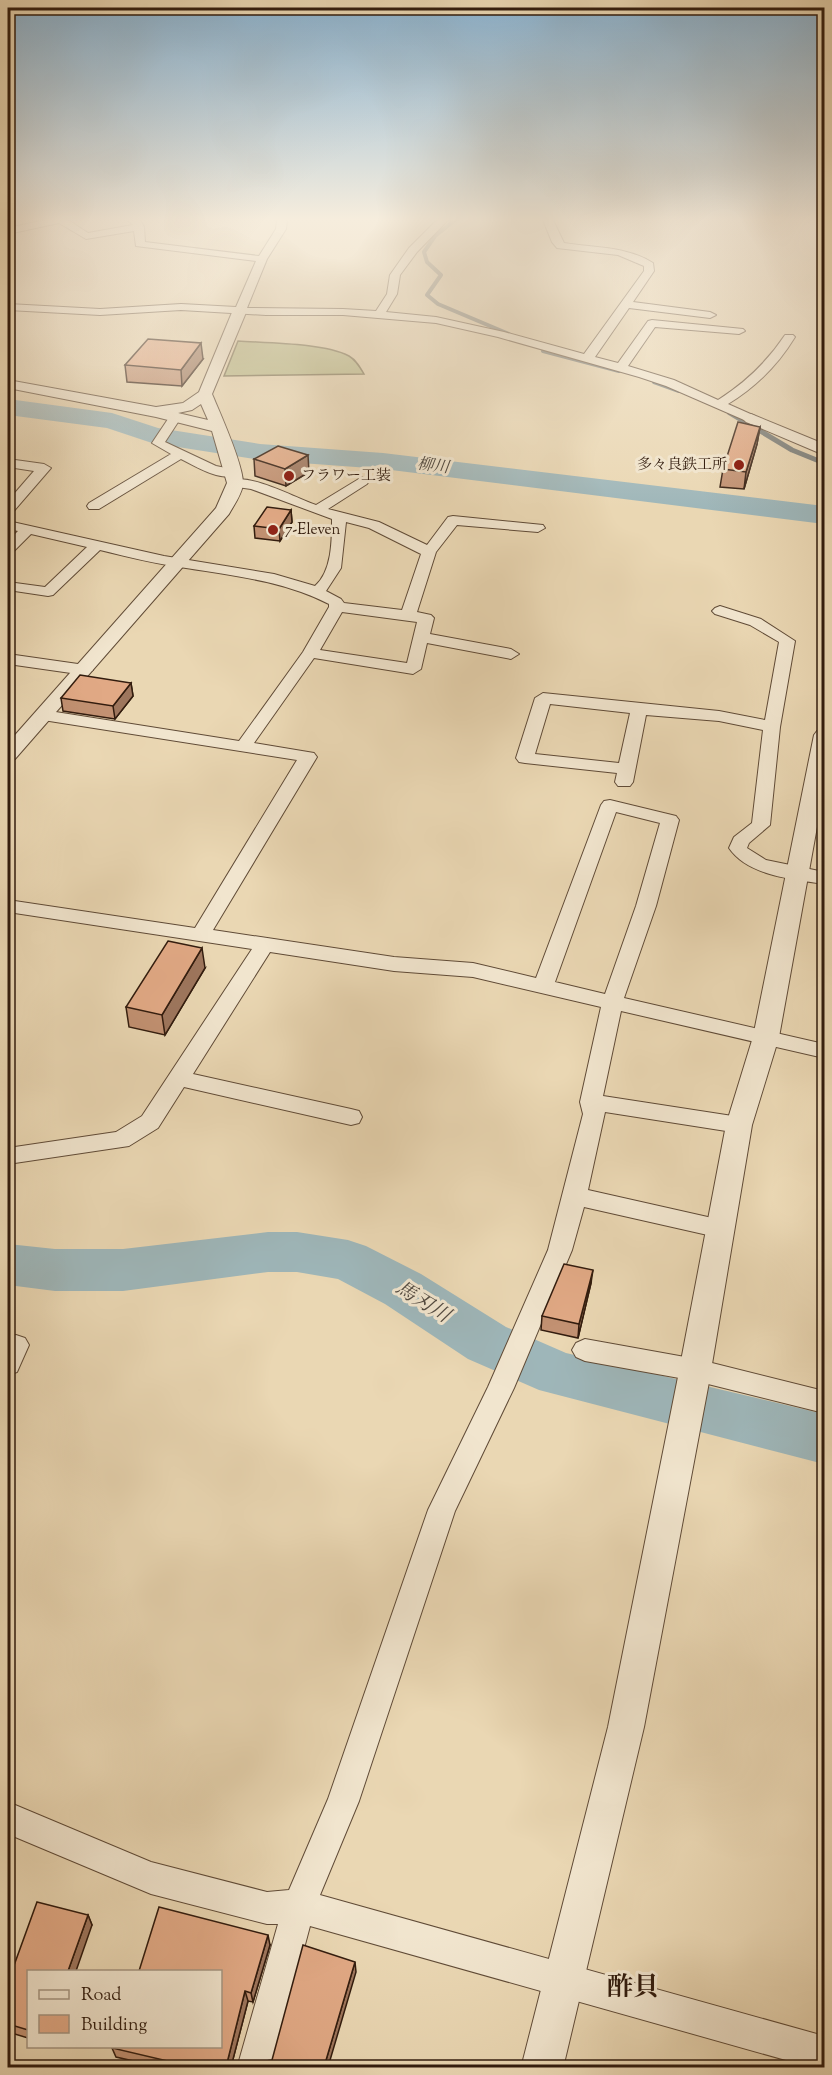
<svg xmlns="http://www.w3.org/2000/svg" width="832" height="2075" font-family="'Sorts Mill Goudy','Noto Serif JP',serif">
<rect width="100%" height="100%" fill="#ead7b3"/>
<filter id="stains"><feTurbulence type="fractalNoise" baseFrequency=".00333" numOctaves="4"/><feColorMatrix values="0 0 0 0 .2 0 0 0 0 .09 0 0 0 0 .02 0 0 0 .5 -.17"/></filter>
<radialGradient id="worn" r=".72"><stop offset=".6" stop-color="#630" stop-opacity="0"/><stop offset="1" stop-color="#630" stop-opacity=".3"/></radialGradient>
<path fill="#bcbd89" stroke="#776c4c" stroke-width="1.5" d="M 238,341 C 268,343 324,343 349,356 C 356,360 360,367 364,374 L 224,376 Z"/>
<g fill="none" stroke-linecap="round" stroke-linejoin="round">
<path stroke="#737875" stroke-width="4" d="M 455,220 L 435,236 L 424,252 L 427,262 L 441,275 L 427,295 L 438,304 L 509,334
M 543,351 L 619,371
M 654,382 L 679,391
M 729,413 L 759,431"/>
<path stroke="#737875" stroke-width="5" d="M 757,429 L 792,450 L 824,463"/>
<path fill="#9eb6b9" fill-rule="evenodd" d="M 8,399 L 112,413 L 158,428 L 260,444 L 383,453 L 824,506 L 824,524 L 383,469 L 260,460 L 152,443 L 107,428 L 8,415 Z
M 268,1232 L 297,1232 L 348,1240 L 366,1246 L 421,1274 L 506,1327 L 566,1353 L 824,1414 L 824,1464 L 539,1390 L 468,1359 L 385,1304 L 338,1279 L 297,1272 L 268,1272 L 123,1291 L 55,1291 L 8,1285 L 8,1244 L 55,1249 L 123,1249 Z"/>
<g stroke="#604b37" stroke-width="2">
<path id="minor" d="M 45,220 L 68,220 L 88,233 L 133,225 L 127,220 L 140,220 L 144,227 L 145,242 L 259,256 L 276,229 L 277,220 L 287,220 L 286,229 L 267,259 L 247,308 L 343,309 L 376,311 L 387,294 L 390,275 L 409,248 L 437,220 L 448,220 L 417,252 L 400,275 L 397,294 L 386,312 L 436,317 L 504,332 L 584,354 L 644,271 L 644,266 L 618,255 L 557,248 L 552,242 L 543,220 L 553,220 L 564,243 C 595,248 626,246 653,263 L 654,271 L 633,302 L 710,312 L 716,315 L 710,318 L 629,308 L 595,357 L 618,363 L 648,321 L 652,320 L 743,329 L 745,331 L 739,334 L 655,327 L 628,366 L 674,380 L 718,400 C 746,382 767,362 785,335 L 793,335 L 795,337 C 778,365 756,387 728,404 L 755,416 L 757,419 L 755,422 L 751,423 L 666,386 L 639,377 L 498,337 L 436,323 L 343,315 L 266,315 L 181,310 L 100,315 L 8,310 L 8,304 L 100,309 L 181,304 L 236,307 L 256,261 L 136,246 L 134,231 L 86,239 L 59,223 L 8,234 L 8,228 Z
M 176,412 L 182,416 L 165,442 L 216,466 L 236,470 L 238,473 L 236,476 C 217,480 197,467 181,459 L 99,509 L 89,509 L 87,506 L 89,503 L 171,454 L 152,443 L 172,413 Z
M 8,459 L 44,464 L 51,468 L 13,512 L 8,513 L 8,501 L 34,471 L 8,467 Z
M 362,477 L 369,481 L 367,484 L 328,509 L 379,522 L 427,545 L 448,517 L 453,516 L 543,525 L 545,528 L 538,532 L 457,525 L 436,552 L 417,612 L 431,615 L 434,618 L 430,634 L 511,649 L 519,654 L 511,659 L 427,643 L 421,669 L 413,674 L 314,658 L 254,743 L 314,753 L 317,757 L 213,930 L 394,957 L 473,963 L 536,978 L 601,805 L 604,801 L 610,800 L 676,816 L 679,820 L 656,906 L 624,998 L 824,1044 L 824,1058 L 621,1011 L 603,1096 L 739,1117 L 747,1119 L 750,1125 L 747,1131 L 739,1133 L 605,1112 L 588,1190 L 721,1220 L 729,1222 L 733,1229 L 729,1236 L 721,1238 L 584,1207 L 572,1250 L 514,1388 L 455,1511 L 359,1801 L 320,1895 L 824,2036 L 824,2068 L 814,2068 L 310,1926 L 272,2068 L 237,2068 L 278,1924 L 267,1924 L 151,1894 L 8,1834 L 8,1802 L 151,1862 L 267,1892 L 289,1890 L 328,1799 L 428,1510 L 488,1387 L 548,1250 L 583,1114 L 580,1102 L 601,1007 L 473,977 L 394,971 L 270,952 L 193,1074 L 351,1109 L 359,1111 L 362,1117 L 359,1123 L 351,1125 L 184,1087 L 158,1128 L 129,1146 L 8,1164 L 8,1148 L 116,1132 L 142,1116 L 252,949 L 8,912 L 8,900 L 195,928 L 297,760 L 43,720 L 35,715 L 43,710 L 239,741 L 303,652 L 329,607 L 329,604 C 283,581 236,576 186,568 C 157,564 128,557 100,550 L 53,595 L 48,596 L 8,590 L 8,582 L 45,587 L 87,547 L 31,534 L 13,552 L 8,553 L 8,541 L 18,531 L 8,529 L 8,521 L 164,556 L 274,574 L 315,586 C 332,571 332,541 332,519 L 251,489 L 230,486 L 228,483 C 243,469 297,499 316,505 ZM 346,522 L 369,528 L 421,554 L 402,610 L 344,603 L 341,599 L 326,591 L 341,568 ZM 342,612 L 417,622 L 407,663 L 320,650 ZM 616,812 L 660,823 L 636,906 L 605,994 L 555,982 Z
M 720,606 L 761,619 L 795,641 L 780,727 L 770,825 L 749,843 L 747,848 L 766,860 L 824,872 L 824,884 C 793,879 748,876 729,848 L 734,837 L 752,823 L 763,730 L 719,721 L 646,715 L 633,782 L 630,786 L 618,786 L 615,782 L 617,773 L 525,763 L 519,762 L 516,758 L 535,698 L 543,693 L 719,711 L 765,720 L 779,642 L 750,625 L 715,614 L 712,611 L 715,608 ZM 550,704 L 630,713 L 619,763 L 535,754 Z
M 8,654 L 85,665 L 93,670 L 85,675 L 8,664 Z
M 16,1335 L 25,1338 L 29,1345 L 17,1372 L 8,1375 L 8,1337 Z
M 585,1339 L 696,1359 L 824,1391 L 824,1413 L 696,1381 L 585,1361 L 576,1357 L 572,1350 L 576,1343 Z"/>
</g>
<g stroke="#604b37" stroke-width="2">
<path id="tertiary" d="M 240,306 L 247,310 L 212,394 C 220,413 244,466 243,484 C 242,494 234,505 229,514 L 15,759 L 8,761 L 8,743 L 216,508 L 227,483 L 212,431 L 156,417 L 8,388 L 8,380 L 156,407 L 183,403 L 199,392 L 233,310 ZM 201,404 L 208,420 L 178,413 L 192,410 Z
M 751,414 L 824,444 L 824,455 L 746,422 L 743,419 Z
M 824,729 L 824,788 L 779,1037 L 752,1125 L 709,1382 L 644,1727 L 563,2068 L 521,2068 L 608,1727 L 677,1382 L 726,1125 L 753,1037 L 814,735 L 817,731 Z"/>
</g>
<use href="#minor" fill="#f1e5ce" fill-rule="evenodd"/>
<use href="#tertiary" fill="#f1e5ce" fill-rule="evenodd"/>
</g>
<path fill="#c29172" stroke="#321c0e" stroke-width="1.5" d="M 203,359 L 182,386 L 127,382 L 125,365 Z
M 760,427 L 757,444 L 744,489 L 720,487 L 723,469 Z
M 254,459 L 309,472 L 286,486 L 255,476 Z
M 291,510 L 292,522 L 280,541 L 255,538 L 254,526 Z
M 131,683 L 133,696 L 115,719 L 63,711 L 61,698 Z
M 205,968 L 165,1035 L 129,1027 L 126,1007 Z
M 591,1283 L 578,1338 L 541,1330 L 542,1316 Z
M 88,1915 L 92,1925 L 28,1971 L 28,2038 L 8,2032 L 8,1982 Z
M 270,1945 L 253,2002 L 248,2001 L 231,2067 L 160,2067 L 116,2057 L 112,2048 L 220,1971 Z"/>
<path fill="#9e765d" stroke="#321c0e" stroke-width="1.5" d="M 201,343 L 203,359 L 182,386 L 181,370 Z
M 760,427 L 757,444 L 744,489 L 746,472 Z
M 308,455 L 309,472 L 286,486 L 285,469 Z
M 291,510 L 292,522 L 280,541 L 279,529 Z
M 131,683 L 133,696 L 115,719 L 113,706 Z
M 202,948 L 205,968 L 165,1035 L 162,1015 Z
M 593,1270 L 591,1283 L 578,1338 L 579,1324 Z
M 88,1915 L 92,1925 L 76,1971 L 68,1971 Z
M 268,1935 L 270,1945 L 253,2002 L 251,1993 Z
M 355,1962 L 356,1972 L 328,2067 L 324,2067 Z
M 245,1991 L 248,2001 L 231,2067 L 226,2067 Z"/>
<path fill="#e1a985" stroke="#321c0e" stroke-width="1.5" d="M 148,339 L 201,343 L 181,370 L 125,365 Z
M 738,422 L 760,427 L 746,472 L 723,469 Z
M 278,446 L 308,455 L 285,469 L 254,459 Z
M 267,507 L 291,510 L 279,529 L 254,526 Z
M 80,675 L 131,683 L 113,706 L 61,698 Z
M 168,941 L 202,948 L 162,1015 L 126,1007 Z
M 564,1264 L 593,1270 L 579,1324 L 542,1316 Z
M 37,1902 L 88,1915 L 68,1971 L 28,1971 L 28,2030 L 8,2024 L 8,1982 Z
M 159,1907 L 268,1935 L 251,1993 L 245,1991 L 226,2067 L 193,2067 L 112,2048 L 112,2046 L 220,2046 L 220,1971 L 139,1971 Z
M 303,1945 L 355,1962 L 324,2067 L 264,2067 L 266,2061 L 272,2060 Z"/>
<linearGradient id="sky" x2="0" y2="1"><stop stop-color="#8ab5d5"/><stop offset="0.43" stop-color="#f6eddd"/><stop offset="1" stop-color="#f6eddd" stop-opacity="0"/></linearGradient>
<rect width="832" height="510" fill="url(#sky)"/>
<g fill="#8f2418" stroke="#f1e5ce" stroke-width="2">
<circle cx="739" cy="465" r="6"/>
<circle cx="289" cy="476" r="6"/>
<circle cx="273" cy="530" r="6"/>
</g>
<g text-anchor="middle" dominant-baseline="central" stroke-width="6" stroke-linejoin="round" paint-order="stroke">
<g font-size="15" fill="#321c0e" stroke="#f1e5ce" text-anchor="start">
<text x="727" y="465" text-anchor="end">多々良鉄工所</text>
<text x="301" y="476">フラワー工装</text>
<text x="285" y="530">7-Eleven</text>
</g>
<g font-size="16" font-style="italic" fill="#524a41" stroke="#f1e5ce">
<text transform="translate(433 467) rotate(7)">柳川</text>
</g>
<g font-size="20" font-style="italic" fill="#524a41" stroke="#f1e5ce">
<text transform="translate(422 1303) rotate(32)">馬刃川</text>
</g>
<g font-size="26" font-weight="bold" fill="#321c0e" stroke="#f1e5ce">
<text x="633" y="1988">酢貝</text>
</g>
</g>
<rect width="832" height="2075" fill="none" stroke="#ead7b3" stroke-width="30"/>
<rect x="9" y="9" width="814" height="2057" fill="none" stroke="#321c0e" stroke-width="3"/>
<rect x="15" y="15" width="802" height="2045" fill="none" stroke="#321c0e" stroke-width="1.5"/>
<rect x="27" y="1970" width="195" height="78" fill="#f1e5ce" stroke="#a59581" stroke-width="1.5"/>
<rect x="39" y="1990" width="30" height="9" fill="#f1e5ce" stroke="#a59581" stroke-width="1.5"/>
<text x="81" y="2000" font-size="18" fill="#321c0e">Road</text>
<rect x="39" y="2015" width="30" height="18" fill="#e1a985" stroke="#a59581" stroke-width="1.5"/>
<text x="81" y="2030" font-size="18" fill="#321c0e">Building</text>
<rect width="100%" height="100%" filter="url(#stains)"/>
<rect width="100%" height="100%" fill="url(#worn)"/>
</svg>
